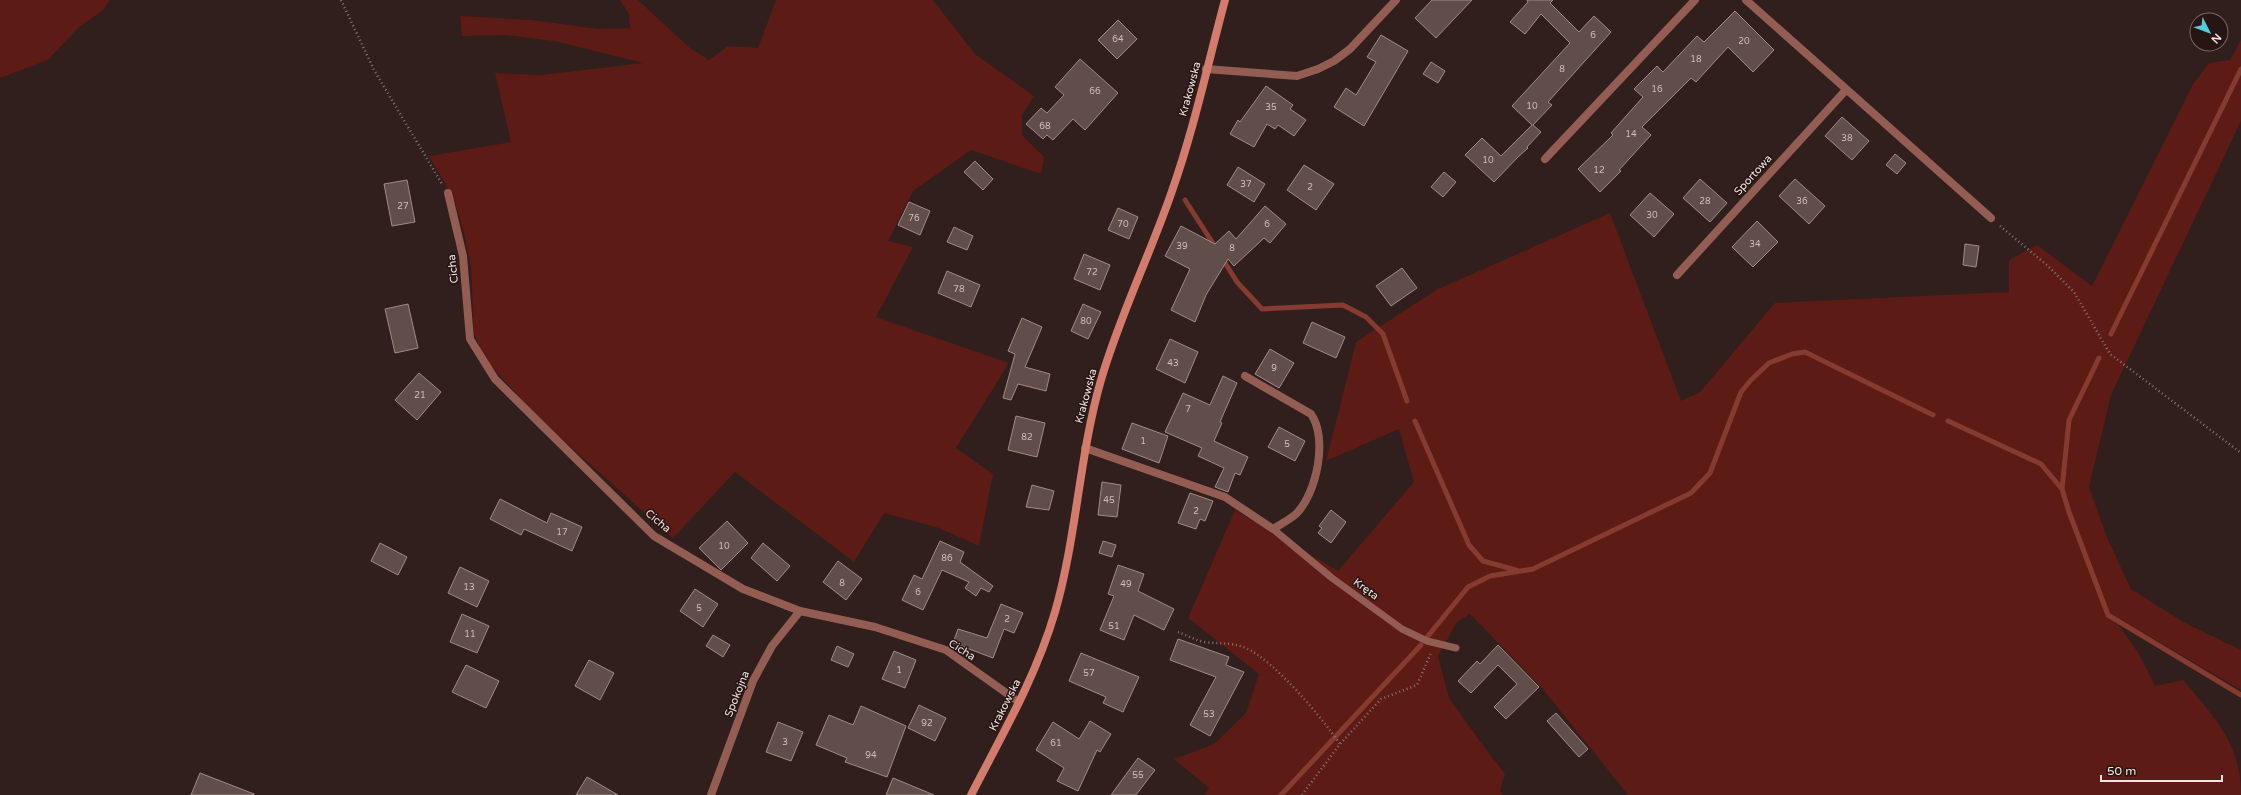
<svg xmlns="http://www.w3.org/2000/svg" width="2241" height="795" font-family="'Varela Round',sans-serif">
<rect width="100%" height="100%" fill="#301f1c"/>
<path fill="#5c1b14" d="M 0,0 L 110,0 L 103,10 L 79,27 L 48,60 L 0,78 Z
M 620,0 L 638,0 L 690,48 L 709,60 L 728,46 L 758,48 L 776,0 L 933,0 L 975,54 L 1034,96 L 1022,115 L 1022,135 L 1044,157 L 1041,174 L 971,150 L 913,191 L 888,241 L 913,247 L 876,317 L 1009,363 L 956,448 L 993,474 L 979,546 L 939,528 L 884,513 L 854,562 L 735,472 L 673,538 L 536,416 L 487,361 L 474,334 L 471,268 L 465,237 L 454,199 L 429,156 L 511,142 L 495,73 L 541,75 L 643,63 L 554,41 L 505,35 L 462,36 L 460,16 L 532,20 L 598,29 L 630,28 L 629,14 Z
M 2241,40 L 2241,121 L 2111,395 L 2089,487 L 2107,537 L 2131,589 L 2185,623 L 2241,650 L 2241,690 L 2111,614 L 2139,654 L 2155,686 L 2183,680 C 2215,718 2241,743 2241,795 L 1628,795 L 1542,688 L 1470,614 L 1457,622 L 1438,656 L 1449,698 L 1482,744 L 1505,774 L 1500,791 L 1504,795 L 1204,795 L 1209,788 L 1174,759 L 1214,744 L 1246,713 L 1259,674 L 1188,618 L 1235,510 L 1338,571 L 1414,482 L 1399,429 L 1326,461 L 1356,342 L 1436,290 L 1610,213 L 1681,401 L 1700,392 L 1775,303 L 2009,292 L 2009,260 L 2037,245 L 2092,286 L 2193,84 L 2209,63 L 2230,60 Z"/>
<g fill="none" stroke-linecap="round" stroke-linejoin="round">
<path stroke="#863b30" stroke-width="5" d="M 1185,200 L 1216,248
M 1222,258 L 1237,282 L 1262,309 L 1343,305 L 1366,317 L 1383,334 L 1407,401
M 2111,334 L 2241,69
M 2099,358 L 2069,420 L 2062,489 L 2069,512 L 2108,615 L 2241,695
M 1415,421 L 1469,545 L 1483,561 L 1516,570
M 1948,421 L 2041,464 L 2062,489
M 1428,636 L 1468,587 L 1490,576 L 1533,569 L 1691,493 L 1710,473 L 1741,392 L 1751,380 L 1769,363 L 1792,354 L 1805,352 L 1933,415
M 1281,795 L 1421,645"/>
</g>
<path fill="#614d49" stroke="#a28b87" d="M 1432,0 L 1472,0 L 1436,38 L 1415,18 Z
M 1527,0 L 1553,0 L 1550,3 L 1579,32 L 1594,16 L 1611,32 L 1548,102 L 1552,105 L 1533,125 L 1541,132 L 1527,147 L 1528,148 L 1518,157 L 1494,182 L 1465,155 L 1482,138 L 1501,156 L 1532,125 L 1512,106 L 1570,43 L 1541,14 L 1525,34 L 1510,22 L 1528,2 Z
M 1735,11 L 1774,50 L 1753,72 L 1728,47 L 1696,82 L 1691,78 L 1642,127 L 1651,135 L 1619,170 L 1621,171 L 1600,192 L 1578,169 L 1613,135 L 1611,133 L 1643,97 L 1634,89 L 1657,66 L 1663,72 L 1697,36 L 1704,42 Z
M 1118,20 L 1137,39 L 1117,59 L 1098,40 Z
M 1381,35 L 1408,51 L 1364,126 L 1334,107 L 1346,88 L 1356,95 L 1376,62 L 1367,57 Z
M 1080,59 L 1118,93 L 1085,130 L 1073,119 L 1053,140 L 1047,135 L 1043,139 L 1026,124 L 1041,108 L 1047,113 L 1064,95 L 1055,87 Z
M 1431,62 L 1445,71 L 1438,83 L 1423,74 Z
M 1266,86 L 1293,105 L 1290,109 L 1306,120 L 1294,136 L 1278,125 L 1275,129 L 1267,124 L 1254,147 L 1230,134 L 1238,120 L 1240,122 Z
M 1842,117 L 1869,141 L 1852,160 L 1825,136 Z
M 1895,154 L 1906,163 L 1897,174 L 1886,165 Z
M 975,161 L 993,179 L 983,190 L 964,172 Z
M 1304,165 L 1334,184 L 1316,210 L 1287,190 Z
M 1238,167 L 1265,184 L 1254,202 L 1227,185 Z
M 1444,172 L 1456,182 L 1443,197 L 1431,187 Z
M 1700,179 L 1727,203 L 1710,222 L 1683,198 Z
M 1795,179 L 1825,206 L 1809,224 L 1779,196 Z
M 407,180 L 415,222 L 392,226 L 384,184 Z
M 1650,193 L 1674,214 L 1654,237 L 1630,215 Z
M 909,202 L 930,211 L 920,235 L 898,225 Z
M 1265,206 L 1286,224 L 1270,243 L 1264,238 L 1234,266 L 1228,259 L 1206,295 L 1195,322 L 1171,310 L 1190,269 L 1165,256 L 1181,226 L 1215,244 L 1229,231 L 1236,239 Z
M 1118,208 L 1138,217 L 1129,239 L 1108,230 Z
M 1757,221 L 1778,242 L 1753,267 L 1732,247 Z
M 954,227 L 973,236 L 967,250 L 947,242 Z
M 1965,244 L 1979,246 L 1976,267 L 1963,265 Z
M 1084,254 L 1110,265 L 1100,290 L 1074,279 Z
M 1402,268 L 1417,288 L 1391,306 L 1376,286 Z
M 947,271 L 980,285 L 971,307 L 938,293 Z
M 408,304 L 418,348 L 395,353 L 385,309 Z
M 1083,304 L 1101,312 L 1088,339 L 1071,331 Z
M 1022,318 L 1042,327 L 1025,367 L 1050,374 L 1046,391 L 1018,384 L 1011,400 L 1003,398 L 1015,354 L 1008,351 Z
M 1312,322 L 1345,337 L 1336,358 L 1303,343 Z
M 1170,339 L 1198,352 L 1185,383 L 1156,369 Z
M 1270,349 L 1294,363 L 1279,388 L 1255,374 Z
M 419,373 L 441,392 L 417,420 L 395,400 Z
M 1223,376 L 1237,383 L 1220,422 L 1222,423 L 1214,441 L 1248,457 L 1240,475 L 1235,473 L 1228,492 L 1215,487 L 1224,468 L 1198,456 L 1202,448 L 1165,432 L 1183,393 L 1210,405 Z
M 1016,416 L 1045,423 L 1037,457 L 1008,450 Z
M 1132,423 L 1168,436 L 1159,463 L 1122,449 Z
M 1279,427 L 1305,441 L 1295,461 L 1268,447 Z
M 1102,482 L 1121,485 L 1117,517 L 1098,515 Z
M 1032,485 L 1054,491 L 1049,510 L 1026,507 Z
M 1190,493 L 1213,501 L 1205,521 L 1200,519 L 1196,529 L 1178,523 Z
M 500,499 L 547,523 L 551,513 L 582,527 L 572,551 L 524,529 L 521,535 L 490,519 Z
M 1331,510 L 1346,522 L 1331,543 L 1318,533 L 1322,528 L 1319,526 Z
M 727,521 L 748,543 L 721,570 L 699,548 Z
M 940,541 L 964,552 L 960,562 L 993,586 L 989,592 L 981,588 L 976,596 L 965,588 L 969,582 L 942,570 L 923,610 L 902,600 L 914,575 L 922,579 Z
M 1103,541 L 1116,545 L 1112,557 L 1099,553 Z
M 380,543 L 407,557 L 398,575 L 371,561 Z
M 763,543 L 790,566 L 777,581 L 751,558 Z
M 838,561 L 862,579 L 846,600 L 823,582 Z
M 1118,565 L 1144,574 L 1138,591 L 1174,609 L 1164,630 L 1134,615 L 1124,640 L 1100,630 L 1114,596 L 1108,594 Z
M 460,567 L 489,581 L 477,607 L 448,593 Z
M 695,589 L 718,604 L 703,627 L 680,611 Z
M 1001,604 L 1023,613 L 1014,633 L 1004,629 L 993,658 L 953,643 L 958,629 L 987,638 Z
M 462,614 L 489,626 L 477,653 L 450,642 Z
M 713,635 L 730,645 L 723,657 L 706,646 Z
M 1178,639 L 1229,657 L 1226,665 L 1244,672 L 1210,736 L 1190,725 L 1216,677 L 1170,660 Z
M 1498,645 L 1539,687 L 1506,719 L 1494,707 L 1517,684 L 1498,665 L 1471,693 L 1458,681 L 1477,661 L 1480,664 Z
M 837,646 L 854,654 L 848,667 L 831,660 Z
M 894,651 L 916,660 L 905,688 L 882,679 Z
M 1081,653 L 1139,677 L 1123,712 L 1103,703 L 1106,697 L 1069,681 Z
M 589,660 L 614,673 L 600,700 L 575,686 Z
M 466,665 L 499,681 L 486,708 L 452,692 Z
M 919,705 L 946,718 L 935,741 L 908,728 Z
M 861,706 L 906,726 L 887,777 L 845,762 L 847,758 L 816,745 L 829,715 L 853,725 Z
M 1556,713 L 1588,749 L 1579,757 L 1547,721 Z
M 1090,721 L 1111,734 L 1100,752 L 1097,750 L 1078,791 L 1057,781 L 1064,768 L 1036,750 L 1053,722 L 1079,739 Z
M 778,722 L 803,732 L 791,761 L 766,752 Z
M 1138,758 L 1155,770 L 1136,795 L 1111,795 Z
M 200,773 L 254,794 L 254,795 L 191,795 Z
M 587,777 L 618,795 L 576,795 Z
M 893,778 L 934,795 L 886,795 Z"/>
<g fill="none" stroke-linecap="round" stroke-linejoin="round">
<path stroke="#867774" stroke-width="2.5" stroke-dasharray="1 3" stroke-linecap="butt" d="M 341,0 L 374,70 L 442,184
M 2000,226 L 2048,266 L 2074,292 L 2110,354 L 2241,453
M 1178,632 C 1186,635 1195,640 1204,642 C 1219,644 1231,642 1246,648 C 1275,661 1322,718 1340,744
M 1302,795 L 1340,744 L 1381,699 L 1417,685 L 1431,653"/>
<path stroke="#945d53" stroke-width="7" d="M 1273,529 L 1332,578 L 1402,629 L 1427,641 L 1456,648"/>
<path stroke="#945d53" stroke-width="8" d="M 1746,0 L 1991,218
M 1206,69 L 1297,76 L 1318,69 L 1334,61 L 1350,49 L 1396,0
M 1545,159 L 1695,0
M 448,193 L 463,256 L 470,339 L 495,379 L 654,536 L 743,589 L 800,611 L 875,627 L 946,650 L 1019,702
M 1677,275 L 1845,91
M 1085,448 L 1225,497 L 1273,529 C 1281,524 1289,520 1296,514 C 1317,493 1328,438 1311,414 L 1245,376
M 711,795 L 753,681 L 772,646 L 800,611"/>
<path stroke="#d37b6d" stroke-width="8" d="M 971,795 C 1002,735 1036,677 1055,612 C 1077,536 1079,456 1101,380 C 1120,315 1150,255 1172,191 C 1194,129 1208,63 1225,0"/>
</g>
<g text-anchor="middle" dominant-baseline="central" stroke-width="3" stroke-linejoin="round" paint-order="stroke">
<g font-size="9" fill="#cdbfbc">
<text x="1593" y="35">6</text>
<text x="1118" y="39">64</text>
<text x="1744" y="41">20</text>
<text x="1696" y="59">18</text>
<text x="1562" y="69">8</text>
<text x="1657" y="89">16</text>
<text x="1095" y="91">66</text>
<text x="1532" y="106">10</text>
<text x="1271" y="107">35</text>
<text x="1045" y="126">68</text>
<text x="1631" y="134">14</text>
<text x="1847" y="138">38</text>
<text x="1488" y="160">10</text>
<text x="1599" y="170">12</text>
<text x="1246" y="184">37</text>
<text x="1310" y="187">2</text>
<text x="1705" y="201">28</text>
<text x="1802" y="201">36</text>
<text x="403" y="206">27</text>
<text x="1652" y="215">30</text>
<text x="914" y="218">76</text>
<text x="1123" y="224">70</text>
<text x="1267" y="224">6</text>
<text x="1755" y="244">34</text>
<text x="1182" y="246">39</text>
<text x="1232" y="248">8</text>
<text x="1092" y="272">72</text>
<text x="959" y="289">78</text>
<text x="1086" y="321">80</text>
<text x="1173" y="363">43</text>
<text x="1274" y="368">9</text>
<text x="420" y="395">21</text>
<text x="1188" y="409">7</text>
<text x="1027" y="437">82</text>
<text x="1143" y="441">1</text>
<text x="1287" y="444">5</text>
<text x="1109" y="500">45</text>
<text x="1196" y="511">2</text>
<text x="562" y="532">17</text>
<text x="724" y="546">10</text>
<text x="947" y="558">86</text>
<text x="842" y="583">8</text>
<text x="1126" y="584">49</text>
<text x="469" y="587">13</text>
<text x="918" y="592">6</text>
<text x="699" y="608">5</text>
<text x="1007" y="619">2</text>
<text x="1114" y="626">51</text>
<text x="470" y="634">11</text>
<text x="899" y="670">1</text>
<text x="1089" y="673">57</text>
<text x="1209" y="714">53</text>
<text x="927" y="723">92</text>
<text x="785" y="742">3</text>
<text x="1056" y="743">61</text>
<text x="871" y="755">94</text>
<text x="1138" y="775">55</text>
</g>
<g font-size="11" fill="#f1e5e2" stroke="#261512">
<text transform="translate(1190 89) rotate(-75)">Krakowska</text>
<text transform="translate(1753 175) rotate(-48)">Sportowa</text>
<text transform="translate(453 269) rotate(-96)">Cicha</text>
<text transform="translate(1086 396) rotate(-75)">Krakowska</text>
<text transform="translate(658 521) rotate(40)">Cicha</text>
<text transform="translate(1366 589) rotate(36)">Kręta</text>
<text transform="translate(962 650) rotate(32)">Cicha</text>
<text transform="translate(737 694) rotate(-68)">Spokojna</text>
<text transform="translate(1005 705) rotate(-63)">Krakowska</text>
</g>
</g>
<g transform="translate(2209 32) rotate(132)"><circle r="19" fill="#261512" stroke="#776865"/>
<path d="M0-3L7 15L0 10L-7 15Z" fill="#54cadd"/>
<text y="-6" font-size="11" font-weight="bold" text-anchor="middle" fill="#f1e5e2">N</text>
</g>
<path d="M2101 775v6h121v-6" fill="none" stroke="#f1e5e2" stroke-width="2"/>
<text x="2107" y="775" font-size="12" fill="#f1e5e2" stroke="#261512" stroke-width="3" paint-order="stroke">50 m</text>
</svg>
